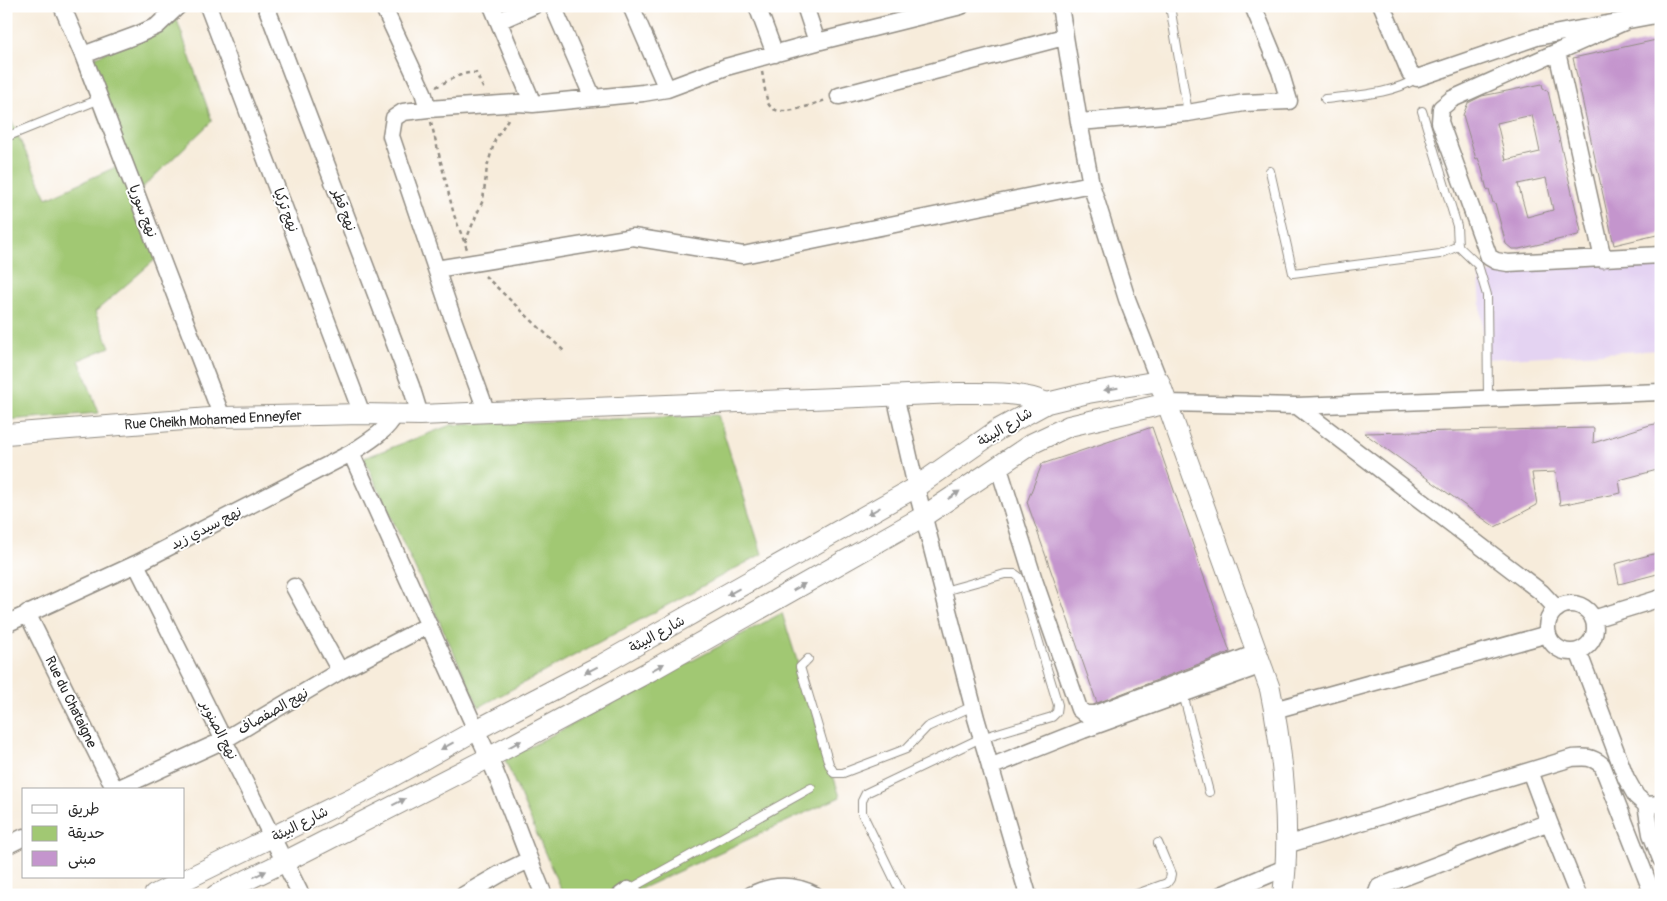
<svg xmlns="http://www.w3.org/2000/svg" width="1667" height="901" font-family="Pangolin,'Playpen Sans Arabic',sans-serif">
<rect width="100%" height="100%" fill="#fff"/>
<filter id="ink" filterUnits="userSpaceOnUse"><feTurbulence type="fractalNoise" baseFrequency=".02" numOctaves="2"/><feDisplacementMap in="SourceGraphic" scale="10" xChannelSelector="R" yChannelSelector="G"/><feConvolveMatrix kernelMatrix="1 2 1 2 8 2 1 2 1" color-interpolation-filters="sRGB"/></filter>
<filter id="wash" filterUnits="userSpaceOnUse"><feTurbulence type="fractalNoise" baseFrequency=".0096" numOctaves="4" result="noise"/><feDisplacementMap in="SourceGraphic" scale="20" xChannelSelector="R" yChannelSelector="G"/><feGaussianBlur stdDeviation="1.12" result="paint"/><feColorMatrix in="noise" values="0 0 0 0 0 0 0 0 0 0 0 0 0 0 0 0 0 1.4 0 .05"/><feComposite in="paint" operator="in"/></filter>
<g filter="url(#wash)">
<rect width="100%" height="100%" fill="#f7ecdb"/>
<path fill="#e4d3f2" d="M 1661,259 L 1661,350 L 1484,359 L 1479,274 Z"/>
<path fill="#a1c873" stroke="#667a4f" d="M 176,17 L 212,121 L 140,190 L 165,251 L 95,312 L 110,347 L 79,360 L 99,413 L 6,420 L 6,110 L 47,198 L 118,166 L 80,65 Z
M 718,415 L 762,554 L 479,707 L 364,458 L 451,425 Z
M 782,613 L 840,797 L 627,895 L 563,895 L 505,760 Z"/>
<g id="blocks">
<path fill="#c495cd" fill-rule="evenodd" d="M 1661,39 L 1661,234 L 1614,245 L 1573,58 Z
M 1542,84 L 1543,88 L 1548,91 L 1581,231 L 1578,235 L 1519,249 L 1512,249 L 1506,244 L 1495,203 L 1493,203 L 1489,189 L 1487,190 L 1481,166 L 1478,158 L 1476,159 L 1463,115 L 1468,103 L 1482,96 ZM 1532,115 L 1540,152 L 1506,160 L 1497,123 ZM 1546,178 L 1553,210 L 1527,217 L 1518,184 Z
M 1661,423 L 1661,469 L 1619,480 L 1621,493 L 1560,505 L 1556,472 L 1532,473 L 1537,505 L 1495,527 L 1364,433 L 1594,428 L 1593,443 L 1650,425 Z
M 1152,427 L 1230,652 L 1097,703 L 1027,502 L 1042,464 Z
M 1661,552 L 1661,573 L 1619,584 L 1615,564 Z"/>
</g>
</g>
<g filter="url(#ink)">
<use href="#blocks" fill-opacity="0" stroke="#918c83" stroke-width="1"/>
<g fill="none" stroke-linecap="round" stroke-linejoin="round">
<g stroke="#918c83" stroke-width="10">
<path id="service" d="M 1170,6 L 1188,113
M 1325,99 C 1356,95 1391,95 1417,78
M 6,137 L 100,99
M 1270,171 L 1293,273 L 1440,254 L 1458,246 L 1457,226 L 1422,111
M 1458,246 L 1478,265 L 1487,295 L 1488,399
M 808,659 L 800,667 L 829,764 L 834,773 L 843,773 L 906,749 L 927,727 L 973,706
M 1183,694 L 1209,792
M 628,890 L 811,788
M 902,895 L 862,813 L 862,801 L 866,793 L 981,738 L 1052,717 L 1057,712 L 1058,705 L 1019,577 L 1015,574 L 1005,574 L 944,591
M 1134,895 L 1167,883 L 1170,879 L 1171,874 L 1158,843"/>
</g>
<g stroke="#918c83" stroke-width="19">
<path id="minor" d="M 62,6 L 83,55 L 222,417
M 208,6 L 362,414
M 266,6 L 411,386 L 420,415
M 383,6 L 423,92 L 428,109
M 492,6 L 533,104
M 553,6 L 593,98
M 631,6 L 667,89
M 757,6 L 775,54
M 805,6 L 817,42
M 1060,6 L 1079,122 L 1091,184 L 1127,299 L 1159,381
M 1382,6 L 1410,73 L 1417,78 L 1537,37 L 1661,14
M 499,21 L 533,6
M 1624,22 L 1452,99 L 1441,108 L 1440,122 L 1489,257 L 1496,261 L 1508,263 L 1661,255
M 1557,52 L 1603,259
M 83,55 L 137,35 L 157,26 L 178,6
M 839,96 L 1064,37
M 1079,122 L 1188,113 L 1244,103 L 1289,101 L 1280,71 L 1253,6
M 436,269 L 633,237 L 743,255 L 1091,184
M 895,395 L 916,487 L 976,718 L 1028,895
M 1168,403 L 1297,406 L 1661,392
M 1297,406 L 1541,592 L 1557,609
M 487,413 L 454,322 L 391,136 L 394,118 L 403,112 L 428,109 L 518,103 L 533,104 L 643,93 L 667,89 L 726,67 L 817,42 L 961,6
M 351,453 L 476,730 C 503,783 520,840 544,895
M 998,465 L 1034,580 L 1079,709 L 1085,714 L 1095,714 L 1257,653
M 136,564 L 301,895
M 294,587 L 340,671
M1547 628a24 24 0 1 1 48 0a24 24 0 1 1-48 0Z
M 27,613 L 115,790
M 1593,619 L 1661,598
M 6,624 L 136,564 L 351,453 C 367,442 385,433 395,415
M 1578,651 L 1626,778 L 1636,796 L 1646,805 L 1661,804
M 1274,710 L 1548,634
M 990,767 L 1083,730 L 1262,665
M 1530,771 L 1549,822
M 115,790 L 224,740 L 340,671 L 429,625
M 1646,805 L 1651,834 L 1661,859
M 1286,845 L 1572,758 C 1585,757 1591,756 1602,765 L 1653,895
M 6,846 L 24,837
M 464,895 L 500,874 L 529,860
M 621,895 L 628,890 L 636,895
M 751,895 C 773,884 794,884 815,895
M 1221,895 L 1287,867
M 1376,895 L 1379,887 L 1549,822 L 1578,895"/>
</g>
<g stroke="#918c83" stroke-width="22">
<path id="tertiary" d="M 6,434 L 222,417 L 362,414 L 420,415 L 957,393 C 987,393 1019,391 1047,403
M 154,895 L 372,788 L 476,730 L 603,664 L 916,487 L 999,429 L 1047,403 L 1088,393 L 1159,381 L 1270,689 C 1283,751 1291,832 1283,895
M 216,895 L 286,861 L 490,757 L 652,670 L 924,516 L 1033,443 L 1069,426 L 1168,403"/>
</g>
<path stroke="#918c83" stroke-width="2.5" stroke-dasharray="4 4" stroke-linecap="butt" d="M 762,72 C 764,82 765,93 768,103 C 776,121 812,104 826,100
M 436,87 C 448,81 463,71 476,73 L 485,92
M 431,122 L 454,215 L 467,249
M 465,242 L 483,200 L 487,167 L 495,140 L 508,119
M 485,276 L 566,353"/>
<use href="#service" stroke="#fff" stroke-width="8"/>
<use href="#minor" stroke="#fff" stroke-width="16"/>
<use href="#tertiary" stroke="#fff" stroke-width="20"/>
</g>
<defs><path id="oneway-solid" d="M-6-.8H1V-3.2L6.5 0L1 3.2V.8H-6Z" transform="scale(1.25)"/></defs>
<g fill="#a0a0a0">
<use href="#oneway-solid" transform="translate(1111 389) rotate(170)"/>
<use href="#oneway-solid" transform="translate(954 495) rotate(-34)"/>
<use href="#oneway-solid" transform="translate(874 511) rotate(150)"/>
<use href="#oneway-solid" transform="translate(799 587) rotate(-30)"/>
<use href="#oneway-solid" transform="translate(733 592) rotate(151)"/>
<use href="#oneway-solid" transform="translate(658 667) rotate(-29)"/>
<use href="#oneway-solid" transform="translate(591 670) rotate(153)"/>
<use href="#oneway-solid" transform="translate(515 744) rotate(-28)"/>
<use href="#oneway-solid" transform="translate(447 746) rotate(151)"/>
<use href="#oneway-solid" transform="translate(399 802) rotate(-27)"/>
<use href="#oneway-solid" transform="translate(260 874) rotate(-26)"/>
</g>
</g>
<g text-anchor="middle" dominant-baseline="central" stroke-width="4" stroke-linejoin="round" paint-order="stroke">
<g font-size="14" fill="#2b2b2b" stroke="#fff">
<text transform="translate(286 210) rotate(69)">نهج تركيا</text>
<text transform="translate(344 210) rotate(69)">نهج قطر</text>
<text transform="translate(143 211) rotate(69)">نهج سوريا</text>
<text transform="translate(213 420) rotate(-3)">Rue Cheikh Mohamed Enneyfer</text>
<text transform="translate(1005 427) rotate(-31)">شارع البيئة</text>
<text transform="translate(206 528) rotate(-27)">نهج سيدي زيد</text>
<text transform="translate(657 634) rotate(-29)">شارع البيئة</text>
<text transform="translate(71 702) rotate(64)">Rue du Chataigne</text>
<text transform="translate(273 711) rotate(-30)">نهج الصفصاف</text>
<text transform="translate(219 730) rotate(63)">نهج الصنوبر</text>
<text transform="translate(300 824) rotate(-27)">شارع البيئة</text>
</g>
</g>
<rect width="1667" height="901" fill="none" stroke="#fff" stroke-width="25"/>
<rect x="22" y="788" width="162" height="90" fill="#ffffff" stroke="#aaaaaa"/>
<rect x="32" y="805" width="25" height="8" fill="#ffffff" stroke="#aaaaaa"/>
<text x="68" y="814" font-size="15" fill="#2b2b2b">طريق</text>
<rect x="32" y="826" width="25" height="15" fill="#a1c873" stroke="#aaaaaa"/>
<text x="68" y="838" font-size="15" fill="#2b2b2b">حديقة</text>
<rect x="32" y="851" width="25" height="15" fill="#c495cd" stroke="#aaaaaa"/>
<text x="68" y="864" font-size="15" fill="#2b2b2b">مبنى</text>
</svg>
